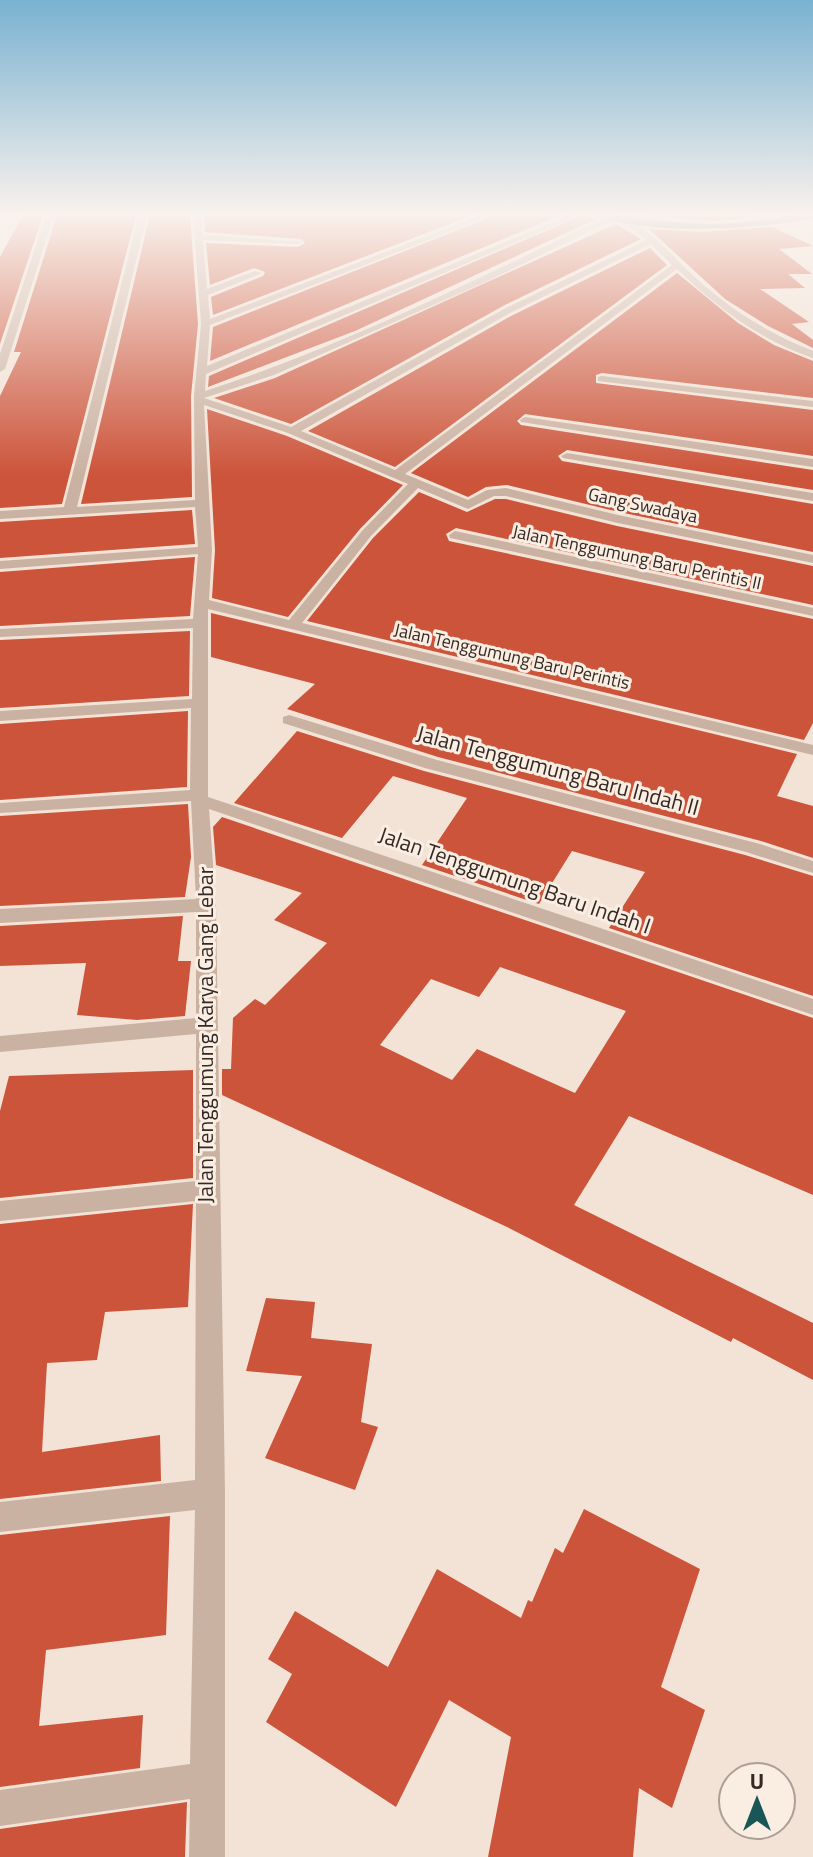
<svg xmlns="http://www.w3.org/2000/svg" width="813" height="1857" font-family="'Titillium Web',sans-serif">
<rect width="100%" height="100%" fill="#f2e3d6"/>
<path fill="#cc543a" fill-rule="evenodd" d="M 23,215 L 43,215 L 0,344 L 0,257 Z
M 57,215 L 136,215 L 62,504 L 0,508 L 0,396 L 21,352 L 14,352 Z
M 150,215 L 190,215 L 198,324 L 191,396 L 192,497 L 81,504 Z
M 204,215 L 473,215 L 213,315 L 211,297 L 263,276 L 265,272 L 254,268 L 210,285 L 206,243 L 298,247 L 305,243 L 302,239 L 205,232 Z
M 496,215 L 561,215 L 210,361 L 213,327 Z
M 583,215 L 596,219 L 355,331 L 208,387 L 209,376 Z
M 644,215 L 745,215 L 751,218 L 713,221 Z
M 616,224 L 641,239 L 503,306 L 291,424 L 214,398 L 275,378 Z
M 772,227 L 813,246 L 779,249 L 812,274 L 788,274 L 805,288 L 760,289 L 809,322 L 792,324 L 813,340 L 813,348 L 768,326 L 725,299 L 649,229 L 702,232 Z
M 650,248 L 667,265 L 395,467 L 308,431 L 511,316 Z
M 677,273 L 738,323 L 774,345 L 813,361 L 813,398 L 602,373 L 596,375 L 596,383 L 813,410 L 813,456 L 525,414 L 517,421 L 521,425 L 813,470 L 813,490 L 567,450 L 558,456 L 562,461 L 813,504 L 813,552 L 619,512 L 507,485 L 486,487 L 468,497 L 411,473 Z
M 207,409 L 287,436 L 403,485 L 360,529 L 288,617 L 212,598 L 215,550 Z
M 419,492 L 467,512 L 495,499 L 506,499 L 617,526 L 813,566 L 813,605 L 456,528 L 446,534 L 449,541 L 813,619 L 813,723 L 804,740 L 307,621 L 373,538 Z
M 192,510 L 195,544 L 0,558 L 0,522 Z
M 195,557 L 190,616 L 0,626 L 0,572 Z
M 211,613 L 797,754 L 777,796 L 813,806 L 813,858 L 761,841 L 438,757 L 287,709 L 315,684 L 211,657 Z
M 190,631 L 189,696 L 0,708 L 0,640 Z
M 188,711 L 187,787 L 0,800 L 0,724 Z
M 297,731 L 424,771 L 745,855 L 813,876 L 813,996 L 609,928 L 645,872 L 572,851 L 539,904 L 422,865 L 467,798 L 393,776 L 342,838 L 234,803 Z
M 188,804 L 191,857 L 185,897 L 0,906 L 0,816 Z
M 222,817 L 813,1018 L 813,1195 L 629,1116 L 574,1205 L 813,1323 L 813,1380 L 733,1338 L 731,1342 L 507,1227 L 222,1095 L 222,1069 L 231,1069 L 233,1018 L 255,999 L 265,1005 L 327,943 L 274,920 L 302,893 L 216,865 L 213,827 ZM 500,967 L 626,1011 L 575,1093 L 477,1049 L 452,1080 L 380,1045 L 431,979 L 479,997 Z
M 183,916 L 178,961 L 191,961 L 185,1016 L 137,1020 L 77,1015 L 86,963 L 0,966 L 0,926 Z
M 193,1070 L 193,1178 L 0,1198 L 0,1111 L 9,1076 Z
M 193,1204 L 188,1307 L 105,1312 L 97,1360 L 47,1363 L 42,1452 L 160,1435 L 161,1481 L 0,1499 L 0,1224 Z
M 266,1298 L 315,1302 L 311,1338 L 372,1344 L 361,1422 L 378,1427 L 355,1490 L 265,1458 L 302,1376 L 246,1371 Z
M 584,1509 L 700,1569 L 661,1687 L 705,1710 L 672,1808 L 639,1788 L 633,1857 L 488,1857 L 511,1737 L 449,1700 L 396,1807 L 266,1722 L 292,1674 L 268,1659 L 295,1611 L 388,1667 L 437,1569 L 521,1618 L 528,1600 L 532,1602 L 555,1548 L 563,1553 Z
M 170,1516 L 166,1635 L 46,1650 L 39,1726 L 143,1715 L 140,1768 L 0,1787 L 0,1535 Z
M 187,1802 L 185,1857 L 0,1857 L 0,1829 Z"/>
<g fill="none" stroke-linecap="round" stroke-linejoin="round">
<path fill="#cab2a2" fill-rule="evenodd" d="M 46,215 L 54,215 L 5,369 L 0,372 L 0,354 Z
M 139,215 L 147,215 L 77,507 L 195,500 L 194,396 L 201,324 L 193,215 L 201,215 L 202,235 L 302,242 L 298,244 L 203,240 L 207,289 L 255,271 L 262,273 L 208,295 L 210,319 L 482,215 L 493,215 L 210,325 L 207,366 L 570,215 L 580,215 L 206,374 L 205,391 C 341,347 471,282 600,220 L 621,216 C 652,229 672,257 697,279 C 731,310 770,334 813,351 L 813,358 C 761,341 715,306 677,269 L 405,474 L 468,500 L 487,490 L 506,488 L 618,515 L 813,555 L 813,563 L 618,523 L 506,496 L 494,496 L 468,509 L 418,488 L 371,536 L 302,623 L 813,745 L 813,755 L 208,609 L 208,797 L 813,999 L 813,1015 L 209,809 L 216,905 L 225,1493 L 225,1857 L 189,1857 L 190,1799 L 0,1826 L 0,1790 L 190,1764 L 195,1510 L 0,1532 L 0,1502 L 195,1480 L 196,1201 L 0,1221 L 0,1201 L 196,1181 L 196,1034 L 0,1052 L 0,1036 L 196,1018 L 196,912 L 0,923 L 0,909 L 196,899 L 191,801 L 0,813 L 0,803 L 190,790 L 191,708 L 0,721 L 0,711 L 192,699 L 193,628 L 0,637 L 0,629 L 193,619 L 198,554 L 0,569 L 0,561 L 198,547 L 195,507 L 0,519 L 0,511 L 64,507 ZM 620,220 L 647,240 L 504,309 L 291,427 L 204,398 L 274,375 L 481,284 L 605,224 ZM 651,244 L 672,265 L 395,470 L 301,431 L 510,313 ZM 204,405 L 288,433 L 408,484 L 362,531 L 289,620 L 209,600 L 212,550 Z
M 602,376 L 813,401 L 813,407 L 598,381 L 598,377 Z
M 525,417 L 813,459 L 813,467 L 521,422 L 520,420 Z
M 567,453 L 813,493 L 813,501 L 563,458 L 561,456 Z
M 455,531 L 813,608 L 813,616 L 450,538 L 449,535 Z
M 289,715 L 437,760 L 760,844 L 813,861 L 813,873 L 746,852 L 425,768 L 283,723 L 283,717 Z"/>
<path fill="#775e55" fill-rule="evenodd" d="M 594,215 C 633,215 673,224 713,224 C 746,224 780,215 813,215 L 813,218 C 753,230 651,236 594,215 Z"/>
</g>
<linearGradient id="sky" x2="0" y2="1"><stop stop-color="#79b2d1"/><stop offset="0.45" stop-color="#f9f2ed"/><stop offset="1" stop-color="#f9f2ed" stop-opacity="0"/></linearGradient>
<rect width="813" height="475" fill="url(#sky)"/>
<g text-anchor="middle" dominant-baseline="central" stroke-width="6" stroke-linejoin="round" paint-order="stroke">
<g font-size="18" fill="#342925" stroke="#faede2">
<text transform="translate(643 505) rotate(12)">Gang Swadaya</text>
<text transform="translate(637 557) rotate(12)">Jalan Tenggumung Baru Perintis II</text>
<text transform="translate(512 656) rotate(13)">Jalan Tenggumung Baru Perintis</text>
</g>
<g font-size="22" fill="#342925" stroke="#faede2">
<text transform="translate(558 770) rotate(15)">Jalan Tenggumung Baru Indah II</text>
<text transform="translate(515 880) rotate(19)">Jalan Tenggumung Baru Indah I</text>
<text transform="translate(205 1035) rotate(-90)">Jalan Tenggumung Karya Gang Lebar</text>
</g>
</g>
<g transform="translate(757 1801)"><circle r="38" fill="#faede2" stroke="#ab9f96" stroke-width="2"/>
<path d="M0-6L14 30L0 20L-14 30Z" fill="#195757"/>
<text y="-12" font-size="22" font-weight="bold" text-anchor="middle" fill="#342925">U</text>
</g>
</svg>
